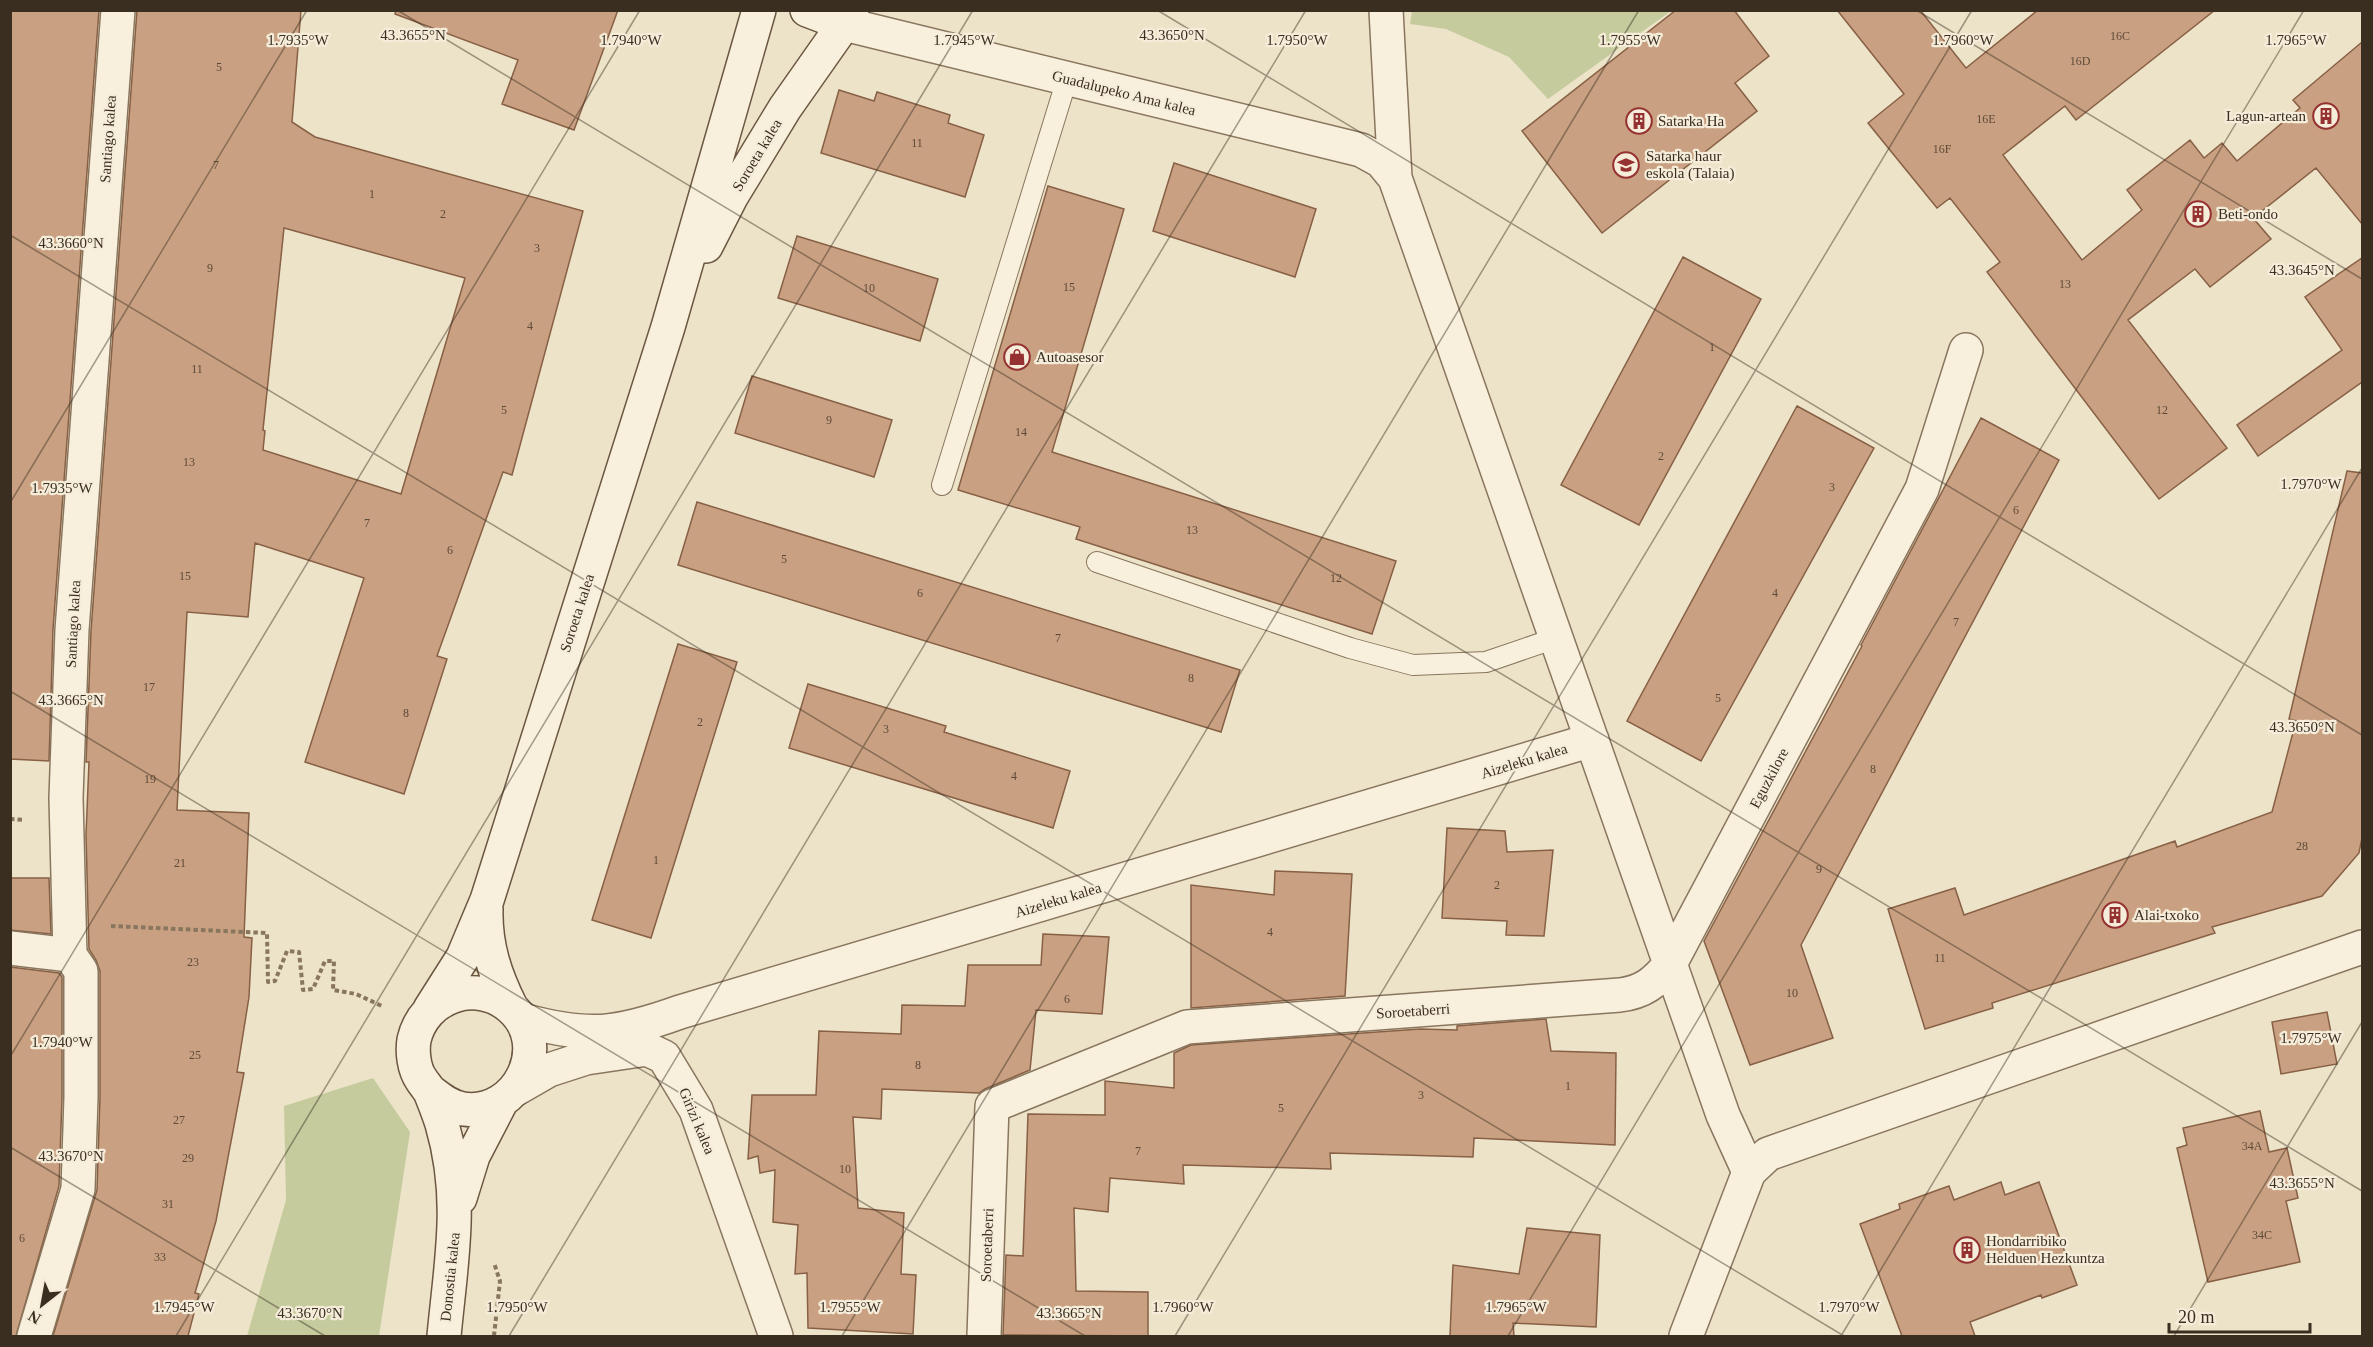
<svg xmlns="http://www.w3.org/2000/svg" width="2373" height="1347" font-family="Georgia,serif">
<rect width="100%" height="100%" fill="#ede3c9"/>
<path fill="#c5cb9d" d="M 1412,11 L 1412,10 L 1671,11 L 1548,99 L 1509,57 L 1446,29 L 1410,24 Z
M 373,1078 L 410,1132 L 379,1336 L 247,1336 L 286,1200 L 284,1106 Z"/>
<path fill="#c9a081" stroke="#876045" stroke-width="1.5" fill-rule="evenodd" d="M 10,10 L 99,10 L 53,629 L 49,761 L 10,759 Z
M 137,10 L 301,10 L 292,122 L 315,137 L 583,211 L 512,475 L 503,472 L 437,656 L 447,659 L 404,794 L 305,762 L 364,578 L 255,543 L 248,617 L 187,612 L 177,810 L 249,813 L 244,937 L 252,938 L 249,997 L 237,1072 L 244,1073 L 216,1221 L 195,1293 L 199,1294 L 188,1336 L 53,1336 L 97,1190 L 100,1097 L 100,971 L 96,960 L 89,949 L 86,835 L 89,762 L 86,762 L 91,631 ZM 284,228 L 465,278 L 401,494 L 263,450 L 265,431 L 263,430 Z
M 396,10 L 618,10 L 574,130 L 502,104 L 518,60 L 395,14 Z
M 1676,10 L 1734,10 L 1769,56 L 1735,83 L 1757,111 L 1602,233 L 1522,131 Z
M 1837,10 L 1920,10 L 1966,68 L 2038,10 L 2215,10 L 2076,120 L 2065,106 L 2003,155 L 2082,260 L 2142,210 L 2127,190 L 2190,140 L 2204,158 L 2222,143 L 2237,161 L 2300,108 L 2293,100 L 2362,42 L 2362,224 L 2316,168 L 2253,218 L 2271,239 L 2210,287 L 2195,269 L 2128,320 L 2227,448 L 2159,499 L 1987,272 L 2000,262 L 1950,198 L 1937,208 L 1868,123 L 1904,94 Z
M 839,90 L 874,101 L 877,92 L 950,115 L 948,123 L 984,135 L 965,197 L 821,153 Z
M 1174,163 L 1316,209 L 1295,277 L 1153,231 Z
M 1048,186 L 1124,209 L 1052,452 L 1396,561 L 1372,634 L 1076,539 L 1080,527 L 958,490 Z
M 797,236 L 938,279 L 920,341 L 778,298 Z
M 1683,257 L 1761,299 L 1639,525 L 1561,485 Z
M 2362,258 L 2362,382 L 2258,456 L 2237,425 L 2342,350 L 2305,297 Z
M 752,376 L 892,420 L 874,477 L 735,433 Z
M 1797,406 L 1874,448 L 1701,761 L 1627,721 Z
M 1981,418 L 2059,460 L 1801,945 L 1833,1038 L 1750,1065 L 1704,941 L 1862,646 L 1861,645 Z
M 2347,471 L 2362,473 L 2362,838 L 2359,853 L 2322,896 L 2212,927 L 2215,933 L 1992,1003 L 1993,1008 L 1925,1029 L 1888,909 L 1955,888 L 1964,915 L 2175,841 L 2177,847 L 2272,812 L 2296,721 L 2289,719 Z
M 697,502 L 1240,670 L 1221,732 L 678,565 Z
M 678,644 L 737,662 L 651,938 L 592,920 Z
M 808,684 L 946,726 L 944,732 L 1070,771 L 1053,828 L 789,748 Z
M 1447,828 L 1505,831 L 1507,852 L 1553,850 L 1544,936 L 1506,935 L 1507,921 L 1442,918 Z
M 1275,871 L 1352,874 L 1345,996 L 1191,1008 L 1191,885 L 1274,895 Z
M 10,878 L 49,878 L 51,934 L 10,930 Z
M 1043,934 L 1109,937 L 1102,1014 L 1036,1010 L 1030,1070 L 985,1089 L 979,1093 L 882,1089 L 881,1119 L 853,1117 L 858,1208 L 904,1213 L 901,1274 L 916,1275 L 913,1334 L 808,1328 L 807,1273 L 795,1274 L 798,1225 L 773,1222 L 775,1170 L 760,1173 L 758,1156 L 748,1159 L 752,1095 L 816,1095 L 819,1031 L 901,1034 L 902,1005 L 965,1006 L 968,965 L 1041,965 Z
M 10,967 L 59,973 L 62,977 L 62,1097 L 59,1186 L 16,1336 L 10,1336 Z
M 2327,1012 L 2337,1064 L 2281,1074 L 2272,1022 Z
M 1546,1019 L 1551,1051 L 1616,1053 L 1615,1145 L 1474,1138 L 1473,1157 L 1330,1153 L 1331,1169 L 1183,1165 L 1184,1184 L 1110,1178 L 1108,1212 L 1074,1208 L 1076,1291 L 1148,1292 L 1148,1336 L 1003,1335 L 1006,1255 L 1023,1256 L 1028,1114 L 1105,1115 L 1105,1081 L 1174,1088 L 1174,1053 L 1191,1045 L 1420,1029 L 1457,1030 L 1457,1026 Z
M 2260,1111 L 2269,1152 L 2287,1148 L 2298,1198 L 2286,1201 L 2300,1262 L 2208,1282 L 2177,1148 L 2187,1145 L 2183,1128 Z
M 2001,1182 L 2005,1195 L 2039,1182 L 2077,1285 L 2042,1298 L 2041,1295 L 1970,1322 L 1975,1336 L 1902,1336 L 1860,1224 L 1900,1209 L 1899,1204 L 1949,1186 L 1954,1200 Z
M 1527,1228 L 1600,1235 L 1596,1327 L 1513,1323 L 1514,1336 L 1450,1336 L 1453,1265 L 1519,1274 Z"/>
<g fill="none" stroke-linecap="round" stroke-linejoin="round">
<g stroke="#89765e" stroke-width="22">
<path id="lane" d="M 942,485 L 1067,79
M 1097,562 L 1350,648 L 1413,665 L 1486,662 L 1556,638"/>
</g>
<g stroke="#89765e" stroke-width="36">
<path id="street" d="M 1386,10 L 1395,178 L 1723,1115 L 1749,1172
M 844,24 L 1361,150 L 1381,161 L 1395,178
M 10,948 L 70,955
M 522,1020 C 588,1038 616,1035 680,1012 L 1592,740
M 516,1089 L 549,1070 L 586,1058 L 647,1049 L 664,1057 L 696,1110 L 776,1336
M 34,1336 L 78,1189 L 81,1097 L 81,971 L 70,955 L 66,798 L 72,630 L 118,10
M 984,1336 L 992,1106 L 1187,1027 L 1620,995 C 1643,992 1655,983 1670,964 L 1922,489 L 1966,350
M 1686,1336 L 1749,1172 L 1768,1154 L 2362,947"/>
</g>
<g stroke="#6b5741" stroke-width="36">
<path id="secondary" d="M 807,10 L 844,24
M 706,246 L 731,197 L 785,108 L 844,24 L 852,10
M 486,909 C 485,945 495,975 511,1007
M 430,1009 L 463,957 L 487,900 L 668,327 L 759,10
M 431,1092 C 440,1099 450,1107 463,1109 C 518,1117 554,1044 510,1007 C 476,978 424,996 414,1040 C 412,1052 414,1069 421,1079 C 424,1084 429,1089 431,1094 C 435,1104 439,1114 442,1124 C 464,1199 451,1261 444,1336
M 460,1198 L 473,1156 L 501,1102"/>
</g>
<path stroke="#89765e" stroke-width="4" stroke-dasharray="4.5 3" stroke-linecap="butt" d="M 10,819 L 25,820
M 111,926 L 267,933 L 268,982 L 275,981 L 287,951 L 299,952 L 303,990 L 313,989 L 325,961 L 334,961 L 333,990 L 356,994 L 384,1007
M 494,1336 L 500,1281 L 494,1263"/>
<use href="#lane" stroke="#f8f0dd" stroke-width="20"/>
<use href="#street" stroke="#f8f0dd" stroke-width="33"/>
<use href="#secondary" stroke="#f8f0dd" stroke-width="33"/>
</g>
<path fill="none" stroke="#3a2e21" stroke-width="1.5" stroke-opacity="0.45" d="M 397,10 L 2362,1191M 1157,10 L 2362,735M 1916,10 L 2362,279M 10,235 L 1844,1336M 10,503 L 307,10M 10,691 L 1085,1336M 10,1057 L 640,10M 10,1147 L 325,1336M 176,1336 L 973,10M 509,1336 L 1306,10M 842,1336 L 1639,10M 1175,1336 L 1972,10M 1508,1336 L 2304,10M 1841,1336 L 2362,468M 2174,1336 L 2362,1022"/>
<defs>
<g id="building-ring" transform="scale(1.35)"><circle r="9.5" fill="#f5edd9" stroke="#953131" stroke-width="1.5"/><path d="M-4-6H4V6H1V3H-1V6H-4ZM-2.5-4.3h1.7v1.8h-1.7ZM.8-4.3h1.7v1.8H.8ZM-2.5-1h1.7V.8h-1.7ZM.8-1h1.7V.8H.8Z" fill="#953131"/></g>
<g id="school-ring" transform="scale(1.35)"><circle r="9.5" fill="#f5edd9" stroke="#953131" stroke-width="1.5"/><path d="M0-5L7-2L0 1L-7-2ZM-4 1L0 2.5L4 1V4Q0 6-4 4Z" fill="#953131"/></g>
<g id="shop-ring" transform="scale(1.35)"><circle r="9.5" fill="#f5edd9" stroke="#953131" stroke-width="1.5"/><path d="M-5-2.5h2.3a2.7 3.5 0 0 1 5.4 0H5L5.5 6h-11ZM-1.5-2.5h3a1.5 2.3 0 0 0-3 0Z" fill="#953131"/></g>
</defs>
<g fill-rule="evenodd">
<use href="#building-ring" x="2326" y="116"/>
<use href="#building-ring" x="1639" y="121"/>
<use href="#school-ring" x="1626" y="165"/>
<use href="#building-ring" x="2198" y="214"/>
<use href="#shop-ring" x="1017" y="357"/>
<use href="#building-ring" x="2115" y="915"/>
<use href="#building-ring" x="1967" y="1250"/>
</g>
<g text-anchor="middle" dominant-baseline="central" stroke-width="4.5" stroke-linejoin="round" paint-order="stroke">
<g font-size="12" fill="#5e4a39">
<text x="2120" y="36">16C</text>
<text x="2080" y="61">16D</text>
<text x="219" y="67">5</text>
<text x="1986" y="119">16E</text>
<text x="917" y="143">11</text>
<text x="1942" y="149">16F</text>
<text x="216" y="165">7</text>
<text x="372" y="194">1</text>
<text x="443" y="214">2</text>
<text x="537" y="248">3</text>
<text x="210" y="268">9</text>
<text x="2065" y="284">13</text>
<text x="1069" y="287">15</text>
<text x="869" y="288">10</text>
<text x="530" y="326">4</text>
<text x="1712" y="347">1</text>
<text x="197" y="369">11</text>
<text x="504" y="410">5</text>
<text x="2162" y="410">12</text>
<text x="829" y="420">9</text>
<text x="1021" y="432">14</text>
<text x="1661" y="456">2</text>
<text x="189" y="462">13</text>
<text x="1832" y="487">3</text>
<text x="2016" y="510">6</text>
<text x="367" y="523">7</text>
<text x="1192" y="530">13</text>
<text x="450" y="550">6</text>
<text x="784" y="559">5</text>
<text x="185" y="576">15</text>
<text x="1336" y="578">12</text>
<text x="920" y="593">6</text>
<text x="1775" y="593">4</text>
<text x="1956" y="622">7</text>
<text x="1058" y="638">7</text>
<text x="1191" y="678">8</text>
<text x="149" y="687">17</text>
<text x="1718" y="698">5</text>
<text x="406" y="713">8</text>
<text x="700" y="722">2</text>
<text x="886" y="729">3</text>
<text x="1873" y="769">8</text>
<text x="1014" y="776">4</text>
<text x="150" y="779">19</text>
<text x="2302" y="846">28</text>
<text x="656" y="860">1</text>
<text x="180" y="863">21</text>
<text x="1819" y="869">9</text>
<text x="1497" y="885">2</text>
<text x="1270" y="932">4</text>
<text x="1940" y="958">11</text>
<text x="193" y="962">23</text>
<text x="1792" y="993">10</text>
<text x="1067" y="999">6</text>
<text x="195" y="1055">25</text>
<text x="918" y="1065">8</text>
<text x="1568" y="1086">1</text>
<text x="1421" y="1095">3</text>
<text x="1281" y="1108">5</text>
<text x="179" y="1120">27</text>
<text x="2252" y="1146">34A</text>
<text x="1138" y="1151">7</text>
<text x="188" y="1158">29</text>
<text x="845" y="1169">10</text>
<text x="168" y="1204">31</text>
<text x="2262" y="1235">34C</text>
<text x="22" y="1238">6</text>
<text x="160" y="1257">33</text>
</g>
<g font-size="15" fill="#3a2e21" stroke="#f5edd9">
<text transform="translate(1124 93) rotate(14)">Guadalupeko Ama kalea</text>
<text transform="translate(108 139) rotate(-86)">Santiago kalea</text>
<text transform="translate(757 155) rotate(-59)">Soroeta kalea</text>
<text transform="translate(577 613) rotate(-72)">Soroeta kalea</text>
<text transform="translate(73 624) rotate(-87)">Santiago kalea</text>
<text transform="translate(1524 761) rotate(-17)">Aizeleku kalea</text>
<text transform="translate(1769 778) rotate(-62)">Eguzkilore</text>
<text transform="translate(1058 900) rotate(-17)">Aizeleku kalea</text>
<text transform="translate(1413 1011) rotate(-4)">Soroetaberri</text>
<text transform="translate(697 1121) rotate(67)">Girizi kalea</text>
<text transform="translate(987 1245) rotate(-88)">Soroetaberri</text>
<text transform="translate(450 1277) rotate(-84)">Donostia kalea</text>
</g>
<g font-size="15" fill="#3a2e21" stroke="#f5edd9" text-anchor="start">
<text x="2306" y="116" text-anchor="end">Lagun-artean</text>
<text x="1658" y="121">Satarka Ha</text>
<text x="1646" y="156">Satarka haur<tspan x="1646" dy="17">eskola (Talaia)</tspan></text>
<text x="2218" y="214">Beti-ondo</text>
<text x="1036" y="357">Autoasesor</text>
<text x="2134" y="915">Alai-txoko</text>
<text x="1986" y="1241">Hondarribiko<tspan x="1986" dy="17">Helduen Hezkuntza</tspan></text>
</g>
</g>
<g font-size="15" text-anchor="middle" fill="#3a2e21" stroke="#f5edd9" stroke-width="4.5" stroke-linejoin="round" paint-order="stroke">
<text x="413" y="40">43.3655°N</text>
<text x="1172" y="40">43.3650°N</text>
<text x="964" y="45">1.7945°W</text>
<text x="1297" y="45">1.7950°W</text>
<text x="1630" y="45">1.7955°W</text>
<text x="1963" y="45">1.7960°W</text>
<text x="298" y="45">1.7935°W</text>
<text x="631" y="45">1.7940°W</text>
<text x="2296" y="45">1.7965°W</text>
<text x="71" y="248">43.3660°N</text>
<text x="2302" y="275">43.3645°N</text>
<text x="2311" y="489">1.7970°W</text>
<text x="62" y="493">1.7935°W</text>
<text x="71" y="705">43.3665°N</text>
<text x="2302" y="732">43.3650°N</text>
<text x="2311" y="1043">1.7975°W</text>
<text x="62" y="1047">1.7940°W</text>
<text x="71" y="1161">43.3670°N</text>
<text x="2302" y="1188">43.3655°N</text>
<text x="184" y="1312">1.7945°W</text>
<text x="517" y="1312">1.7950°W</text>
<text x="850" y="1312">1.7955°W</text>
<text x="1183" y="1312">1.7960°W</text>
<text x="1516" y="1312">1.7965°W</text>
<text x="1849" y="1312">1.7970°W</text>
<text x="310" y="1318">43.3670°N</text>
<text x="1069" y="1318">43.3665°N</text>
</g>
<rect width="2373" height="1347" fill="none" stroke="#3a2e21" stroke-width="24"/>
<g transform="translate(42 1305) rotate(211)" stroke="#f5edd9" stroke-width="4.5" paint-order="stroke">
<path d="M0-4.5L10 22L0 15L-10 22Z" fill="#3a2e21"/>
<text y="-9" font-size="16" font-weight="bold" text-anchor="middle" fill="#3a2e21">N</text>
</g>
<path d="M2169 1323v9h141v-9" fill="none" stroke="#3a2e21" stroke-width="3"/>
<text x="2178" y="1323" font-size="18" fill="#3a2e21" stroke="#f5edd9" stroke-width="4.5" paint-order="stroke">20 m</text>
</svg>
